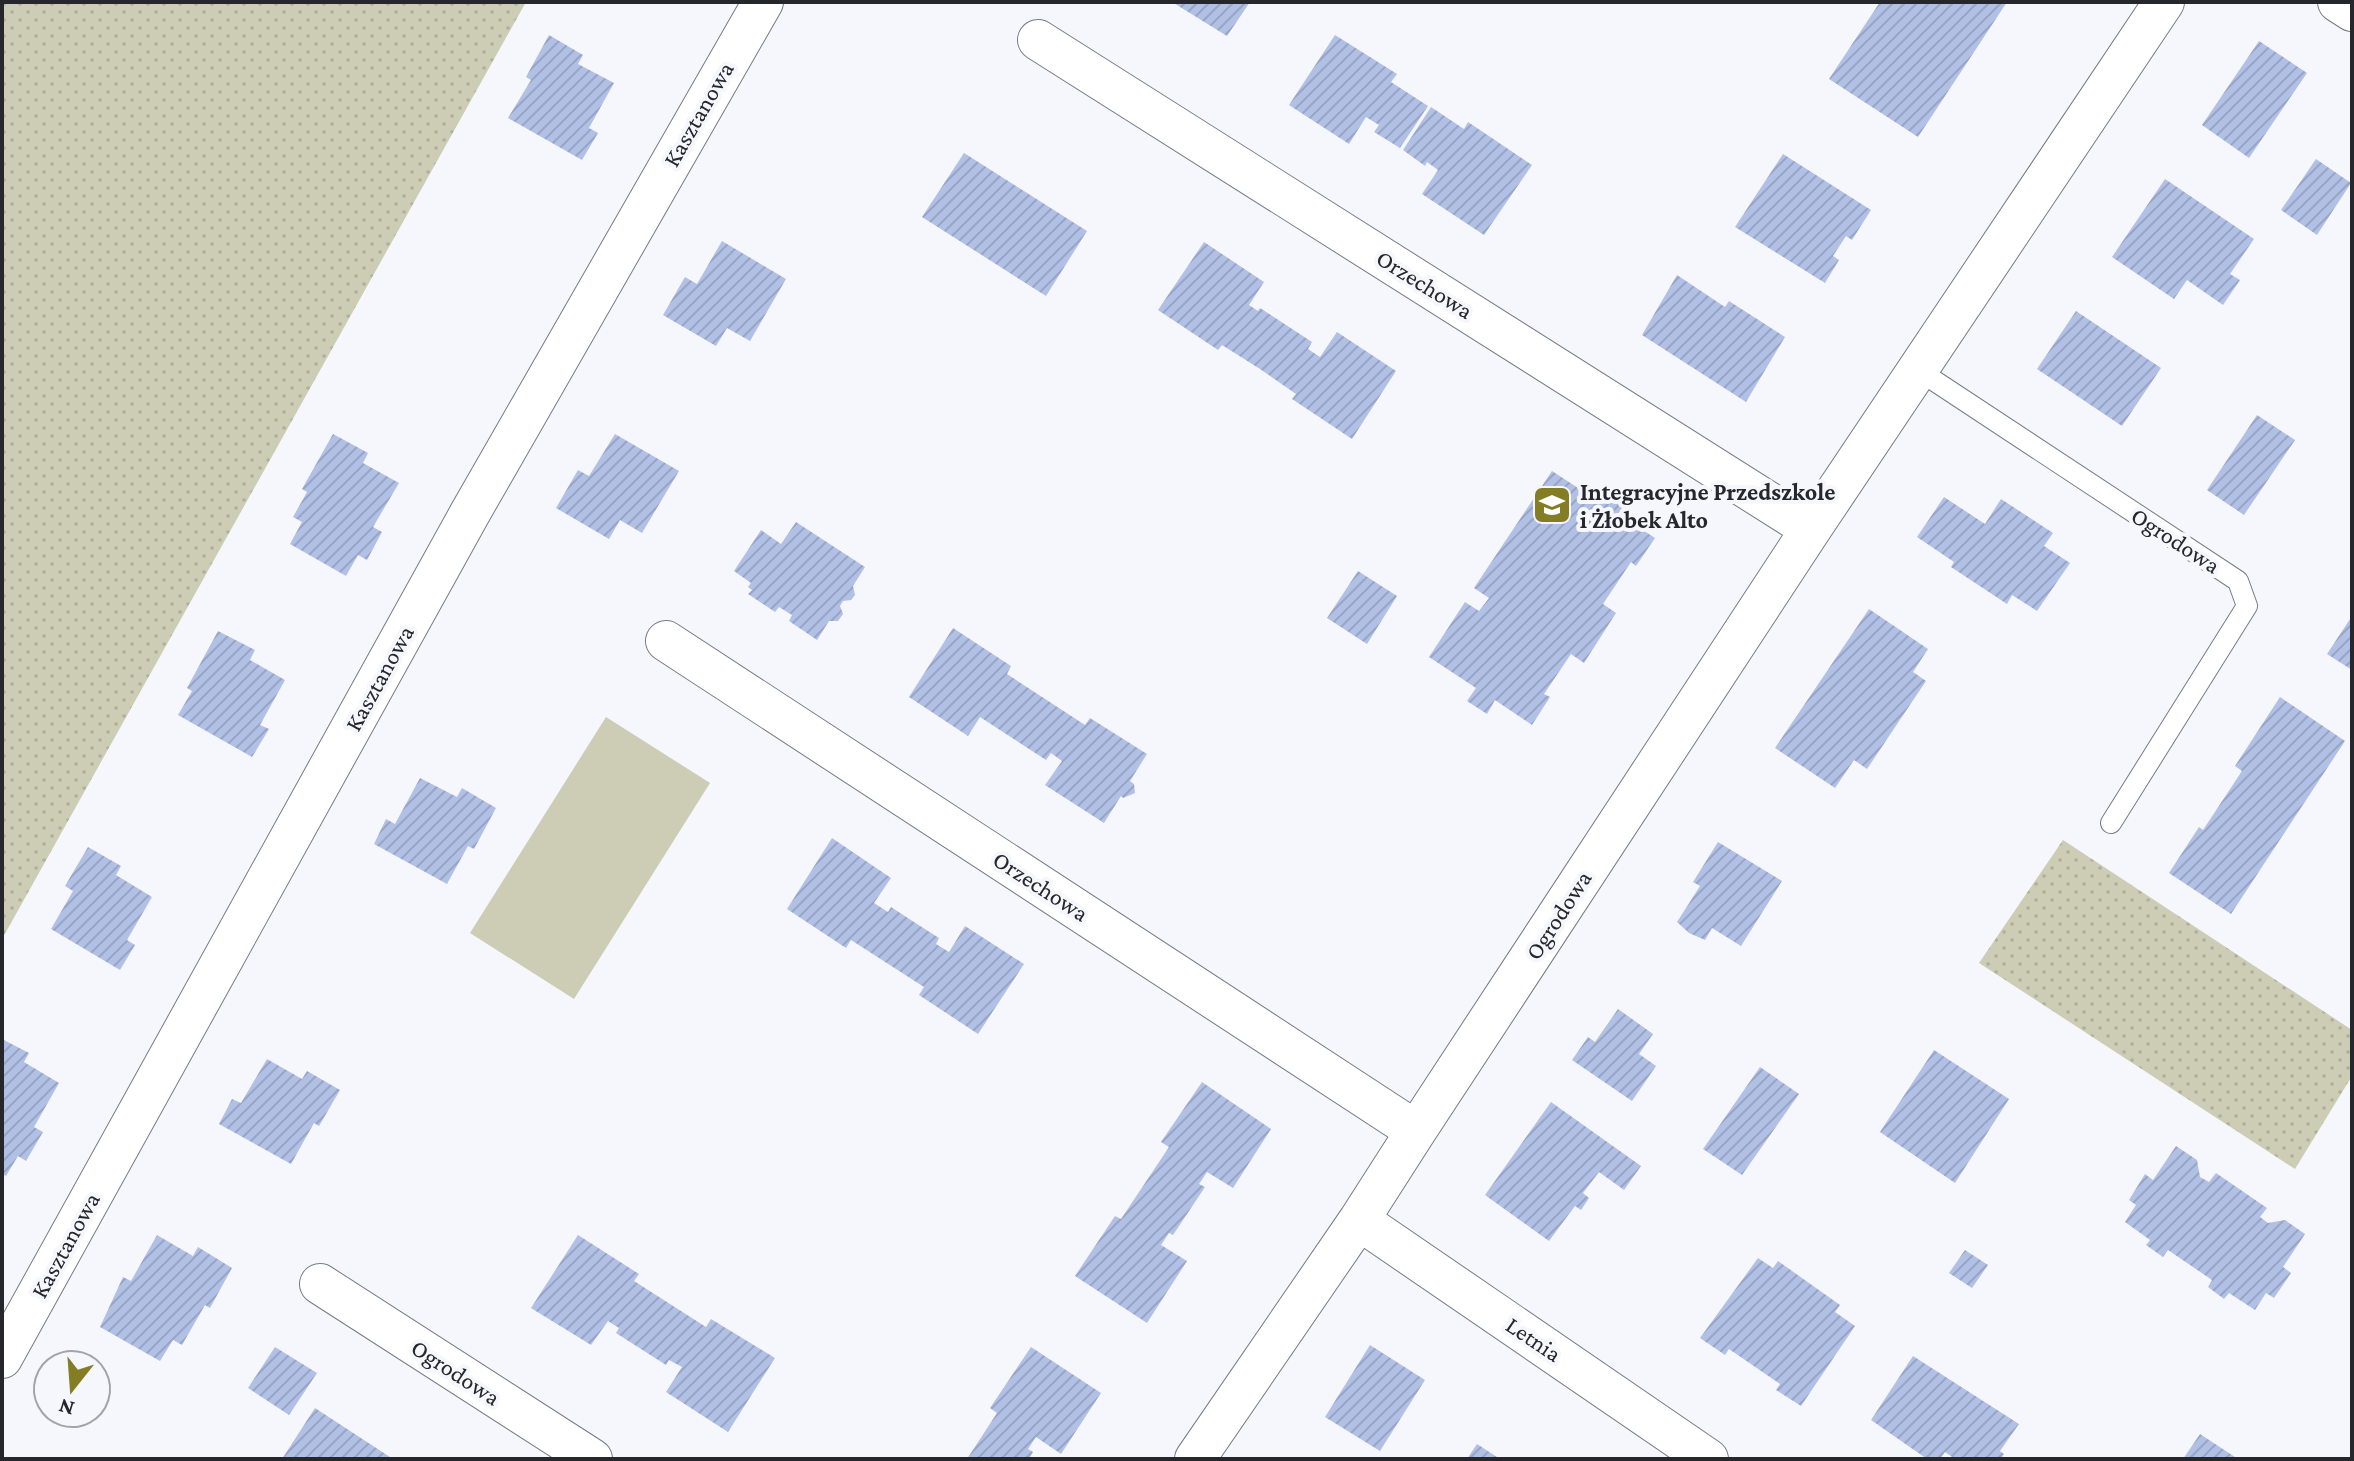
<svg xmlns="http://www.w3.org/2000/svg" width="2354" height="1461" font-family="'Crimson Pro',serif">
<defs>
<pattern id="grass-dots" width="8" height="8" patternUnits="userSpaceOnUse" patternTransform="scale(2)"><rect width="8" height="8" fill="#cdccb4"/><path d="M2 2h.1M6 6h.1" fill="none" stroke="#b0af9b" stroke-width="1.8" stroke-linecap="round"/></pattern>
<pattern id="building-hatch" width="6" height="6" patternUnits="userSpaceOnUse" patternTransform="scale(2)"><rect width="6" height="6" fill="#b1c0e5"/><path d="M-1 1l2-2M0 6l6-6M5 7l2-2" fill="none" stroke="#98a5c5"/></pattern>
</defs>
<rect width="100%" height="100%" fill="#f5f7fd"/>
<path fill="url(#grass-dots)" d="M 2,2 L 526,2 L 2,939 Z
M 2063,840 L 2352,1030 L 2352,1076 L 2295,1169 L 1979,963 Z"/>
<path fill="#cdccb4" d="M 606,717 L 710,783 L 574,999 L 470,933 Z"/>
<path fill="url(#building-hatch)" d="M 1172,2 L 1250,2 L 1227,36 Z
M 1880,2 L 2007,2 L 1918,137 L 1829,79 Z
M 549,35 L 583,55 L 578,64 L 614,83 L 589,128 L 598,133 L 582,160 L 508,118 L 531,80 L 526,77 Z
M 1335,35 L 1397,74 L 1391,82 L 1428,106 L 1400,148 L 1374,132 L 1379,125 L 1366,117 L 1349,144 L 1289,105 Z
M 2259,41 L 2307,73 L 2249,158 L 2202,125 Z
M 1431,107 L 1464,129 L 1468,122 L 1532,165 L 1484,235 L 1422,194 L 1438,170 L 1427,162 L 1425,166 L 1403,150 Z
M 964,153 L 1087,231 L 1046,296 L 922,217 Z
M 1783,154 L 1871,210 L 1852,240 L 1846,236 L 1833,256 L 1839,260 L 1825,283 L 1735,227 Z
M 2316,159 L 2351,183 L 2317,235 L 2281,210 Z
M 2165,179 L 2254,239 L 2230,274 L 2240,280 L 2223,305 L 2187,280 L 2174,299 L 2112,257 Z
M 722,241 L 786,279 L 750,341 L 727,328 L 716,346 L 663,315 L 685,277 L 697,284 Z
M 1204,242 L 1264,282 L 1249,305 L 1258,311 L 1260,308 L 1312,342 L 1308,349 L 1320,357 L 1337,332 L 1396,371 L 1352,439 L 1292,399 L 1296,394 L 1260,369 L 1222,345 L 1218,350 L 1158,310 Z
M 1677,275 L 1725,307 L 1729,301 L 1785,337 L 1746,402 L 1642,335 Z
M 2076,311 L 2161,368 L 2122,426 L 2037,369 Z
M 2257,415 L 2295,440 L 2244,515 L 2207,490 Z
M 333,434 L 368,453 L 363,463 L 399,483 L 373,527 L 382,532 L 367,560 L 358,555 L 346,576 L 290,544 L 302,522 L 293,517 L 307,492 L 302,489 Z
M 615,434 L 679,471 L 642,533 L 620,520 L 609,539 L 556,508 L 578,470 L 589,476 Z
M 1552,471 L 1598,501 L 1605,490 L 1625,504 L 1618,514 L 1655,538 L 1636,566 L 1631,562 L 1603,604 L 1616,613 L 1584,663 L 1571,654 L 1544,694 L 1550,697 L 1532,725 L 1495,700 L 1487,714 L 1467,701 L 1476,688 L 1429,657 L 1465,602 L 1479,611 L 1489,598 L 1474,588 Z
M 1944,497 L 1985,524 L 2001,499 L 2053,533 L 2044,546 L 2070,563 L 2037,611 L 2012,595 L 2007,604 L 1951,567 L 1954,562 L 1917,537 Z
M 796,522 L 865,567 L 853,586 L 855,595 L 851,600 L 843,601 L 840,606 L 843,614 L 838,621 L 829,621 L 817,640 L 789,621 L 792,615 L 779,607 L 775,612 L 748,594 L 752,590 L 748,587 L 751,583 L 734,571 L 761,530 L 781,544 Z
M 1358,571 L 1397,596 L 1367,644 L 1327,618 Z
M 1869,609 L 1928,649 L 1913,672 L 1926,681 L 1867,769 L 1854,760 L 1835,788 L 1775,748 Z
M 2352,616 L 2352,670 L 2327,654 Z
M 953,628 L 1011,666 L 1007,674 L 1085,725 L 1090,718 L 1147,754 L 1130,781 L 1134,784 L 1135,793 L 1123,798 L 1121,796 L 1104,823 L 1045,785 L 1062,761 L 1051,753 L 1046,760 L 980,717 L 968,736 L 909,697 Z
M 218,631 L 255,650 L 250,660 L 285,680 L 260,725 L 269,729 L 252,757 L 178,715 L 192,691 L 187,688 Z
M 2280,697 L 2345,741 L 2231,914 L 2169,873 L 2199,827 L 2203,830 L 2242,771 L 2235,766 Z
M 420,778 L 457,797 L 462,788 L 496,808 L 474,849 L 468,846 L 447,884 L 374,844 L 386,819 L 395,824 Z
M 832,838 L 891,878 L 874,903 L 888,912 L 891,907 L 917,924 L 939,938 L 936,944 L 949,952 L 965,926 L 1024,964 L 978,1034 L 919,995 L 924,987 L 851,940 L 846,948 L 787,909 Z
M 1718,842 L 1782,881 L 1741,946 L 1712,928 L 1705,940 L 1689,933 L 1677,922 L 1700,886 L 1693,882 Z
M 88,847 L 121,866 L 116,875 L 152,897 L 127,940 L 135,945 L 120,970 L 51,929 L 73,891 L 65,886 Z
M 1618,1009 L 1653,1034 L 1639,1054 L 1656,1066 L 1632,1101 L 1572,1060 L 1588,1037 L 1595,1042 Z
M 2,1039 L 29,1053 L 24,1062 L 59,1083 L 34,1127 L 43,1132 L 26,1161 L 18,1156 L 6,1176 L 2,1174 Z
M 1934,1050 L 2009,1099 L 1955,1183 L 1880,1132 Z
M 267,1059 L 302,1079 L 307,1071 L 340,1090 L 319,1126 L 314,1123 L 291,1164 L 219,1124 L 232,1099 L 241,1103 Z
M 1760,1067 L 1799,1094 L 1742,1175 L 1703,1149 Z
M 1202,1082 L 1271,1129 L 1233,1188 L 1207,1172 L 1199,1184 L 1205,1187 L 1173,1235 L 1169,1233 L 1161,1245 L 1187,1261 L 1147,1323 L 1075,1276 L 1115,1216 L 1121,1219 L 1169,1147 L 1161,1142 Z
M 1551,1102 L 1641,1166 L 1624,1190 L 1599,1172 L 1583,1193 L 1589,1198 L 1581,1210 L 1575,1206 L 1549,1241 L 1485,1195 Z
M 2176,1146 L 2197,1160 L 2200,1177 L 2209,1182 L 2216,1173 L 2267,1208 L 2260,1217 L 2268,1223 L 2285,1220 L 2305,1234 L 2283,1267 L 2291,1273 L 2274,1298 L 2266,1293 L 2255,1310 L 2229,1293 L 2224,1299 L 2208,1287 L 2212,1280 L 2168,1250 L 2163,1257 L 2146,1245 L 2150,1240 L 2125,1222 L 2136,1205 L 2129,1200 L 2145,1174 L 2153,1180 Z
M 157,1235 L 193,1256 L 198,1247 L 232,1268 L 210,1308 L 205,1305 L 182,1345 L 173,1340 L 160,1361 L 100,1327 L 123,1277 L 131,1281 Z
M 578,1235 L 639,1274 L 634,1281 L 706,1327 L 711,1319 L 775,1358 L 728,1432 L 666,1392 L 682,1367 L 669,1360 L 666,1365 L 616,1333 L 619,1328 L 608,1321 L 591,1345 L 531,1308 Z
M 1965,1250 L 1988,1265 L 1972,1288 L 1949,1273 Z
M 1758,1258 L 1773,1268 L 1778,1261 L 1840,1305 L 1835,1312 L 1855,1326 L 1801,1406 L 1776,1390 L 1780,1384 L 1729,1349 L 1725,1355 L 1700,1338 Z
M 1370,1345 L 1425,1380 L 1380,1451 L 1325,1417 Z
M 275,1347 L 317,1373 L 289,1415 L 248,1388 Z
M 1031,1347 L 1101,1393 L 1061,1454 L 1036,1437 L 1028,1449 L 1033,1452 L 1029,1459 L 967,1459 L 997,1413 L 990,1408 Z
M 1913,1356 L 2019,1424 L 2000,1451 L 2004,1454 L 2001,1459 L 1955,1459 L 1945,1452 L 1940,1459 L 1927,1459 L 1871,1420 Z
M 315,1408 L 393,1459 L 282,1459 Z
M 2200,1434 L 2238,1459 L 2183,1459 Z
M 1477,1444 L 1500,1459 L 1467,1459 Z"/>
<g fill="none" stroke-linecap="round" stroke-linejoin="round">
<g stroke="#767b88" stroke-width="22">
<path id="lane" d="M 1918,370 L 2238,581 L 2247,606 L 2111,823"/>
</g>
<g stroke="#767b88" stroke-width="42">
<path id="street" d="M 2338,2 L 2352,11
M 1038,40 L 1811,529
M 666,641 L 1416,1131
M 1359,1220 L 1708,1459
M 320,1284 L 592,1459
M 2,1358 L 470,513 L 763,2
M 1195,1459 L 1359,1220 L 1416,1131 L 1811,529 L 2164,2"/>
</g>
<use href="#lane" stroke="#fff" stroke-width="20"/>
<use href="#street" stroke="#fff" stroke-width="40"/>
</g>
<defs>
<g id="school-square" transform="scale(2)"><rect x="-9" y="-9" width="18" height="18" rx="4" fill="#847d24" stroke="#f5f7fd"/><path d="M0-5L7-2L0 1L-7-2ZM-4 1L0 2.5L4 1V4Q0 6-4 4Z" fill="#fff"/></g>
</defs>
<g fill-rule="evenodd">
<use href="#school-square" x="1552" y="505"/>
</g>
<g text-anchor="middle" dominant-baseline="central" stroke-width="8" stroke-linejoin="round" paint-order="stroke">
<g font-size="24" fill="#25272d" stroke="#f5f7fd">
<text transform="translate(698 114) rotate(-60)">Kasztanowa</text>
<text transform="translate(1425 284) rotate(32)">Orzechowa</text>
<text transform="translate(2176 540) rotate(33)">Ogrodowa</text>
<text transform="translate(379 678) rotate(-61)">Kasztanowa</text>
<text transform="translate(1041 886) rotate(33)">Orzechowa</text>
<text transform="translate(1558 915) rotate(-57)">Ogrodowa</text>
<text transform="translate(65 1245) rotate(-61)">Kasztanowa</text>
<text transform="translate(1534 1339) rotate(34)">Letnia</text>
<text transform="translate(456 1372) rotate(33)">Ogrodowa</text>
</g>
<g font-size="24" font-weight="bold" fill="#25272d" stroke="#f5f7fd" text-anchor="start">
<text x="1580" y="491">Integracyjne Przedszkole<tspan x="1580" dy="28">i Żłobek Alto</tspan></text>
</g>
</g>
<rect width="2354" height="1461" fill="none" stroke="#25272d" stroke-width="8"/>
<g transform="translate(72 1389) rotate(197)"><circle r="38" fill="#f5f7fd" stroke="#a2a4aa" stroke-width="2"/>
<path d="M0-6L14 30L0 20L-14 30Z" fill="#847d24"/>
<text y="-12" font-size="22" font-weight="bold" text-anchor="middle" fill="#25272d">N</text>
</g>
</svg>
